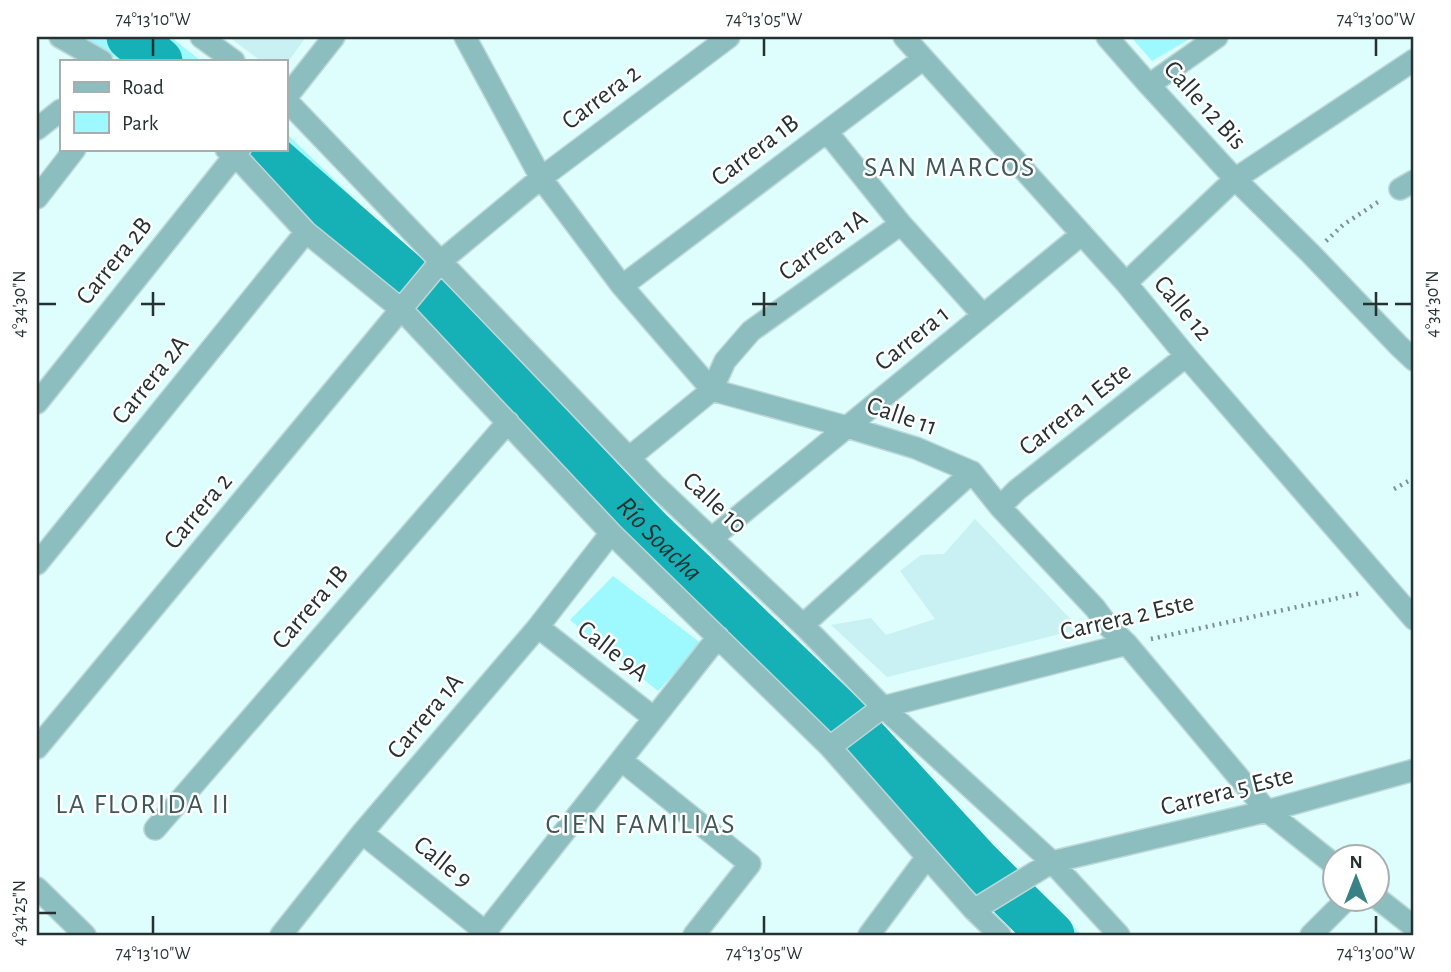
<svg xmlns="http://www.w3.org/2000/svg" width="1451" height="972" font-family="'Alegreya Sans',sans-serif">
<rect width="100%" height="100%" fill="#defdfd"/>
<path fill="#c9f0f2" d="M 229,37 L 306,37 L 285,66 L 285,61 L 261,61 Z
M 975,519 L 1080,629 L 887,677 L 831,625 L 871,618 L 886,635 L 935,619 L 900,571 L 921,555 L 944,554 Z"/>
<path fill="#9df9fd" d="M 82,37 L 171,37 L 201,61 L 120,61 Z
M 1131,37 L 1193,37 L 1152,61 Z
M 285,132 L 431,273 L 647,495 L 870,716 L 1032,885 L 1082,935 L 1020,935 L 619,524 L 409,301 L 227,149 L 285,149 Z
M 613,576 L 702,644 L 658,691 L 570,620 Z"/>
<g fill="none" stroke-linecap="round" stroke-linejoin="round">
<g stroke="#16b1b7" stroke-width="47">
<path d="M 130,37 L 159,61"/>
<path id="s1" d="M 261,149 L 406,276 L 508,382 L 649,531 L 849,722 L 978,863 L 1051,935"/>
</g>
<g stroke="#bdd8d8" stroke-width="24">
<path id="minor" d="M 60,37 L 102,61
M 201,37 L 234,61
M 334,37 L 285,99 L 656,486 L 803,625 L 883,707 L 1052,862 L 1119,935
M 465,37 L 541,178 L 622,286 L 712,390 L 847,427 L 916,448 L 972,472 L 1000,507 L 1095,608 L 1109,627 L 1127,644 L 1267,811 L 1336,866
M 904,37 L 1126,283 L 1186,356 L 1414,619
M 1107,37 L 1149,85 L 1235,179 L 1311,254 L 1399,346 L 1414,360
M 1149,85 L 1217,37
M 37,129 L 61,110
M 827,132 L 901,224 L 983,315
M 226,149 L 235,155 L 306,232 L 402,310 L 611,533 L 830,747 L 974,910 L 1000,935
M 1400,189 L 1414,181
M 37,198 L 75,149
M 1126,283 L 1235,179 L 1414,60
M 622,286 L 923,59
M 37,403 L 240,149
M 630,457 L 712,390 L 725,361 L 751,331 L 901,224
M 1000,507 L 1017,490 L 1186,356
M 712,538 L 1082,234
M 37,564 L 306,232
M 803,625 L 972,472
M 538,627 L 654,718
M 830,747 L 883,707 L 1127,644
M 37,748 L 441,261 L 541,178 L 729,37
M 621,760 L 750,864 L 694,935
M 155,829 L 508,422
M 362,833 L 489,935
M 37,888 L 85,935
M 1377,898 L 1414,927
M 974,910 L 1052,862 L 1267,811 L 1414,770
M 281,935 L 362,833 L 538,627 L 611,533
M 483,935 L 718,637
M 869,935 L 927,857
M 1311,935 L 1348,898"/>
</g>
<path stroke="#7c9191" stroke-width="4.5" stroke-dasharray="2 5" stroke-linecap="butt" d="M 1326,241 L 1343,225 L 1381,200
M 1394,489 L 1414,478
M 625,518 L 641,501
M 1151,639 L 1361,593"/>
<use href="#minor" stroke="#8dbebf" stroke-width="21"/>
</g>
<path fill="none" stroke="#263232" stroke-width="2.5" d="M 153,38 L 153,56M 764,38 L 764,56M 1376,38 L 1376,56M 153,292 L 153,316M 764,292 L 764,316M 1376,292 L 1376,316M 38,304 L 56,304M 141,304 L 165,304M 752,304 L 777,304M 1363,304 L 1388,304M 1395,304 L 1412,304M 38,913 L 56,913M 153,916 L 153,934M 764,916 L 764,934M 1376,916 L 1376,934"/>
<g text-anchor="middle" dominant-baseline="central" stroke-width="5" stroke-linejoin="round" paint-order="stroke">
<g font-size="26" fill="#263232" stroke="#fff">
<text transform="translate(601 97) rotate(-37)">Carrera 2</text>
<text transform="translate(1205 105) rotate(48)">Calle 12 Bis</text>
<text transform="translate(755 150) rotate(-37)">Carrera 1B</text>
<text transform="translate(823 245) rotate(-36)">Carrera 1A</text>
<text transform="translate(114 261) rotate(-51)">Carrera 2B</text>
<text transform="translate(1183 308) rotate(50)">Calle 12</text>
<text transform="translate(912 338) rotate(-39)">Carrera 1</text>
<text transform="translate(150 380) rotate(-51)">Carrera 2A</text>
<text transform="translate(1075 409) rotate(-38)">Carrera 1 Este</text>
<text transform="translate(902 416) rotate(19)">Calle 11</text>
<text transform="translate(715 503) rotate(43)">Calle 10</text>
<text transform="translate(198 511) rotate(-50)">Carrera 2</text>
<text transform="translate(310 607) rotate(-49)">Carrera 1B</text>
<text transform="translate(1127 617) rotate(-13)">Carrera 2 Este</text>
<text transform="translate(613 651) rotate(38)">Calle 9A</text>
<text transform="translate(425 716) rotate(-50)">Carrera 1A</text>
<text transform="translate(1227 791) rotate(-14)">Carrera 5 Este</text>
<text transform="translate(443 862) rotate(39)">Calle 9</text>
</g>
<g font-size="28" letter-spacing="2" fill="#3d5859" stroke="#fff">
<text x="950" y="168">SAN MARCOS</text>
<text x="143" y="805">LA FLORIDA II</text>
<text x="641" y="825">CIEN FAMILIAS</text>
</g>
<g font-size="28" font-style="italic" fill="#193031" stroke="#fff">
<text stroke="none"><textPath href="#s1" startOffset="558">Río Soacha</textPath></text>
</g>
</g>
<rect width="1451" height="972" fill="none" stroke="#ffffff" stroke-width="77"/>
<rect x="60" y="60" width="228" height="91" fill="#ffffff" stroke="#a8adad" stroke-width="2"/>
<rect x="74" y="82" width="35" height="10" fill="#8dbebf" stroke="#a8adad" stroke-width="2"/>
<text x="122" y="94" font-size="21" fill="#263232">Road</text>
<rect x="74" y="112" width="35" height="21" fill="#9df9fd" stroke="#a8adad" stroke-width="2"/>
<text x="122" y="130" font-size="21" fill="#263232">Park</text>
<g transform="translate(1356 878)"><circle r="33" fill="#ffffff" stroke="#a8adad" stroke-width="2"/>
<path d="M0-5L12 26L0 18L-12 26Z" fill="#388184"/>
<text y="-10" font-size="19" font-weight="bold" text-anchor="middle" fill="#263232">N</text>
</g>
<rect x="38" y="38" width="1374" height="896" fill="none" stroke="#263232" stroke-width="2.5"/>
<g font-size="18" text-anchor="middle" fill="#263232">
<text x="153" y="25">74°13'10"W</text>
<text x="764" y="25">74°13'05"W</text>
<text x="1376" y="25">74°13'00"W</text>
<text transform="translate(19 304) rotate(-90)" y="6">4°34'30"N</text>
<text transform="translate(1432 304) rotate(-90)" y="6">4°34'30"N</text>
<text transform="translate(19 913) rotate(-90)" y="6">4°34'25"N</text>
<text x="153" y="959">74°13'10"W</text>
<text x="764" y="959">74°13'05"W</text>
<text x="1376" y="959">74°13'00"W</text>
</g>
</svg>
